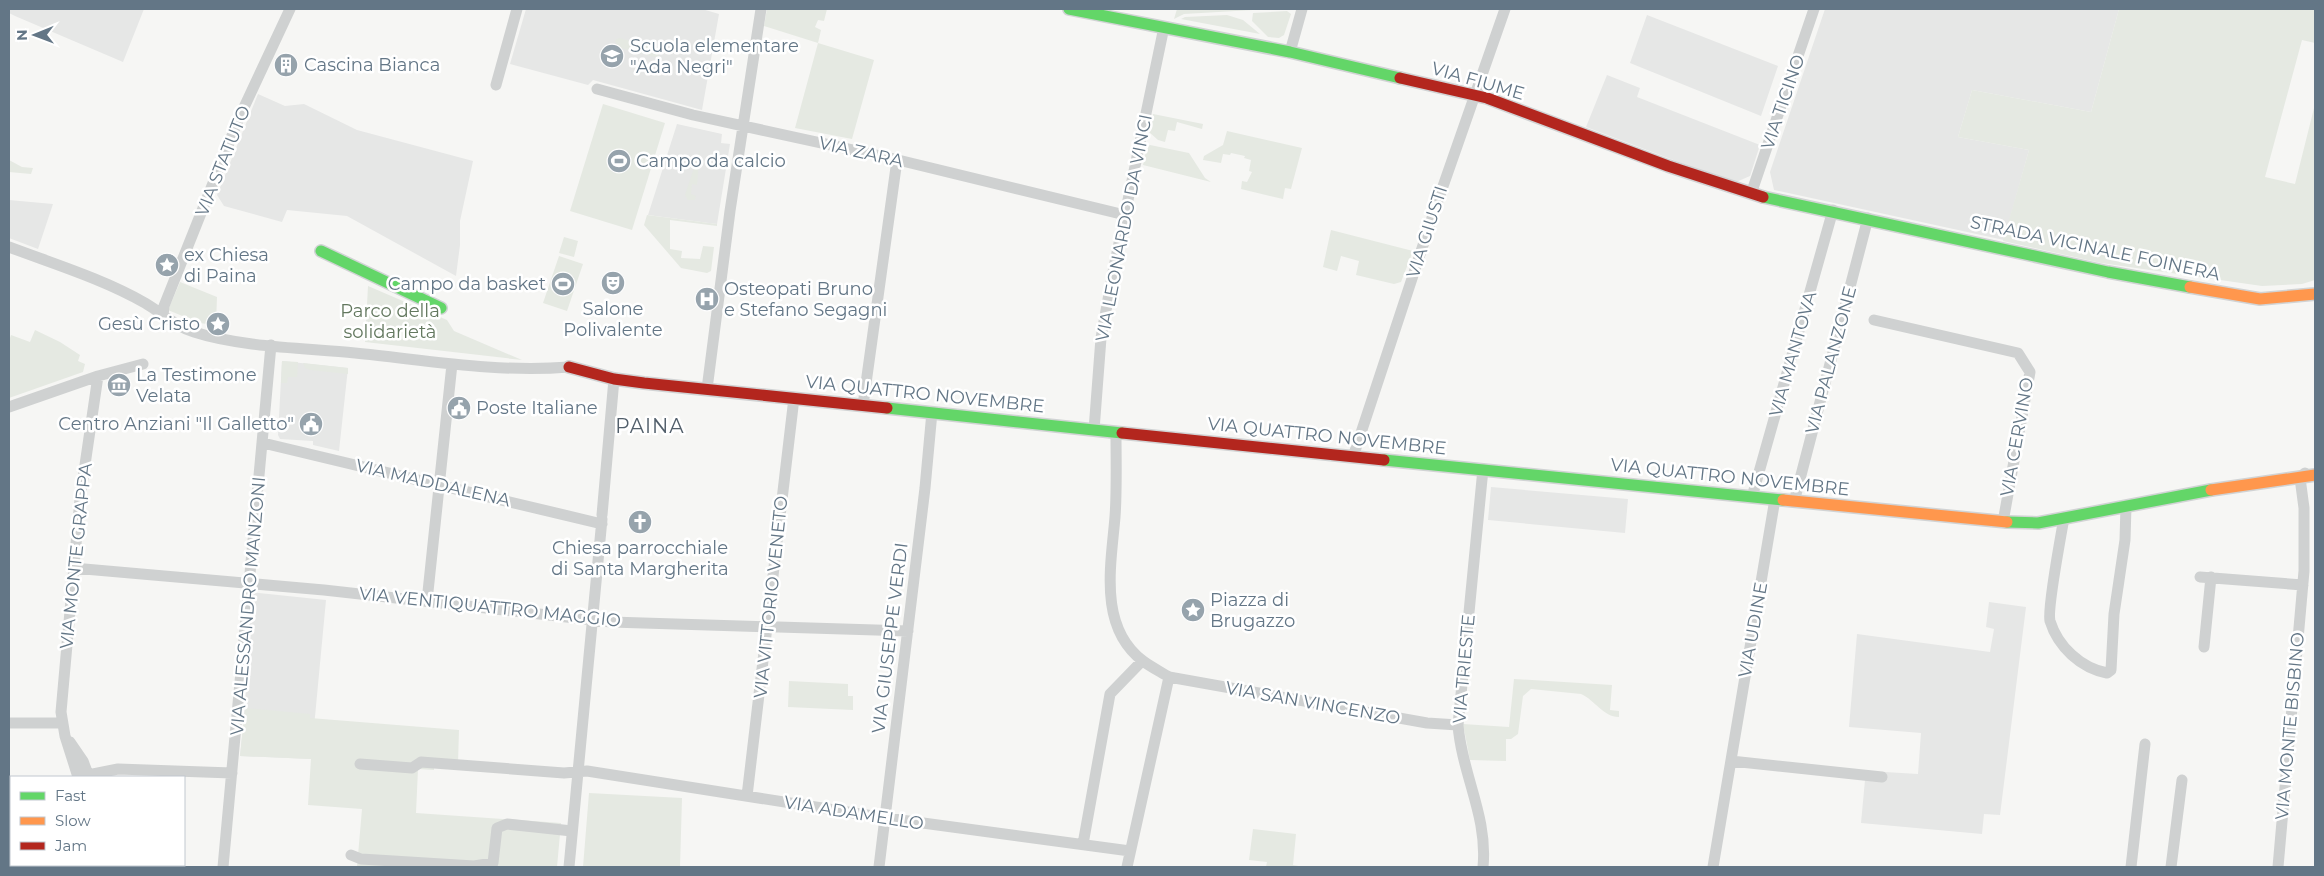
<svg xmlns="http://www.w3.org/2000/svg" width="2324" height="876" font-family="Montserrat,sans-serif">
<rect width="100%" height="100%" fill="#f6f6f4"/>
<path fill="#e6e7e6" d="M 9,9 L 144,9 L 123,62 L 15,16 L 9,13 Z
M 526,9 L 702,9 L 719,14 L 702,110 L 593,80 L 588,85 L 510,64 Z
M 1825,9 L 2119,9 L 2091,112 L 1972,90 L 1958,137 L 2029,150 L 2004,240 L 1774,190 L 1770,172 Z
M 1647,15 L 1778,66 L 1761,116 L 1630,63 Z
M 1607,75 L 1640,88 L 1637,97 L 1760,145 L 1750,176 L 1734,183 L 1586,127 Z
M 258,94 L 285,106 L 304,104 L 357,130 L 473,161 L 460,221 L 460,245 L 456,276 L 347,216 L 287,210 L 282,222 L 224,206 L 217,195 Z
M 677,124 L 722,134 L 721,143 L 730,144 L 717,224 L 648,215 Z
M 9,200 L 53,204 L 38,249 L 9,238 Z
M 282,361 L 348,368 L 339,451 L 313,445 L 313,441 L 280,439 L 278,435 Z
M 1491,487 L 1628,499 L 1625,533 L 1488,520 Z
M 250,592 L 326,600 L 311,759 L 240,756 L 245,708 L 241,708 Z
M 1989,602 L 2026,607 L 2000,815 L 1984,814 L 1982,834 L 1861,823 L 1865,780 L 1885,772 L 1918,774 L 1921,733 L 1849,727 L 1857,634 L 1990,652 L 1994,629 L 1986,627 Z"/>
<path fill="#e5e9e2" d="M 767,9 L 827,9 L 824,21 L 818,20 L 815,27 L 821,30 L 818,43 L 874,60 L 852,139 L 795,128 L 818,43 L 764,26 Z
M 1177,9 L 1270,9 L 1184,14 L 1174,19 Z
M 2119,9 L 2315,9 L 2315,43 L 2302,40 L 2265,177 L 2295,184 L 2315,104 L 2315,280 L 2302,284 L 2262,286 L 2101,263 L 2003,241 L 2029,150 L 1958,137 L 1972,90 L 2091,112 Z
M 1287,11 L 1291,14 L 1284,35 L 1279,38 L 1268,37 L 1252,21 L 1253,13 Z
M 1227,15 L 1243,20 L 1260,34 L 1181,19 L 1185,17 Z
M 619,38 L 657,48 L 659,56 L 655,57 L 617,47 L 615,40 Z
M 603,104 L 665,123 L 632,230 L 570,211 Z
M 1153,114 L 1203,124 L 1202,129 L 1177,122 L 1175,131 L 1168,130 L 1165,142 L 1158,140 L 1149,132 Z
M 1227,131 L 1302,148 L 1291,189 L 1285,188 L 1283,199 L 1241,189 L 1242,181 L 1247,182 L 1252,172 L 1249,171 L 1251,160 L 1244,158 L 1245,156 L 1231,153 L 1230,155 L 1223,154 L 1221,163 L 1203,160 L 1204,156 L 1223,145 Z
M 1150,145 L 1189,153 L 1205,178 L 1211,182 L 1143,165 L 1147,147 Z
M 700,150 L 697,185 L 692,184 L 691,194 L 696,196 L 695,200 L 688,200 L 685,195 Z
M 9,160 L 22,167 L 33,168 L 31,174 L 9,172 Z
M 647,215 L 717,224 L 717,226 L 670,220 L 670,249 L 682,251 L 681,258 L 700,259 L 703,246 L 714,247 L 711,271 L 707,273 L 681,268 L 644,225 Z
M 1331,230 L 1413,251 L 1401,282 L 1394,284 L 1356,275 L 1359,261 L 1341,256 L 1337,271 L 1323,267 Z
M 564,237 L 578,241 L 574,257 L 559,253 Z
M 559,256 L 583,264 L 567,311 L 543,303 Z
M 180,282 L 217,297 L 216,325 L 199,323 L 168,310 Z
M 368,286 L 447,320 L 454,331 L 522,360 L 365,342 Z
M 35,330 L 60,342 L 80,355 L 78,361 L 85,364 L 83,372 L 9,398 L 9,341 L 11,335 L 30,342 Z
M 282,361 L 298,362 L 297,377 L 288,377 L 287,383 L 281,383 Z
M 303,363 L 348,368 L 348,374 L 310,370 L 305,368 Z
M 1514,679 L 1612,685 L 1610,710 L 1619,711 L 1619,717 C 1603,717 1595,700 1581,694 L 1531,689 L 1523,696 L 1518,734 L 1511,739 L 1506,739 L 1506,761 L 1470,760 L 1463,724 L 1509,727 Z
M 789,681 L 848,684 L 848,696 L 853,696 L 853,710 L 788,707 Z
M 245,708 L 310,714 L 310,718 L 459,730 L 458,763 L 434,762 L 434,770 L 418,769 L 416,813 L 561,823 L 557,867 L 357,867 L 362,809 L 308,805 L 311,759 L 240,756 Z
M 589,793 L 682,798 L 680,867 L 583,867 Z
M 1253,829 L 1296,834 L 1293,865 L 1304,867 L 1266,867 L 1267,862 L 1249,860 Z
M 87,865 L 177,865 L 177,867 L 87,867 Z"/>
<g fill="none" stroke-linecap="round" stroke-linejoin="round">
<g stroke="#d1d3d4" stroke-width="14">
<path id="fast" d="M 1069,9 L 1290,52 L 1400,78
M 1763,197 L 2108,272 L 2190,287
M 321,251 L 441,308
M 887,408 L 1122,433
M 1384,460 L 1783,500
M 2007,522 L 2038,523 L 2211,490"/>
</g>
<g stroke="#d1d3d4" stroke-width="14">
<path id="slow" d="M 2190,287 L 2260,299 L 2315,294
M 2211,490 L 2315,475
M 1783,500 L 2007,522"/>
</g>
<g stroke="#d1d3d4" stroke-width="14">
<path id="jam" d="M 1400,78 L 1487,98 L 1668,166 L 1763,197
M 569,367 L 614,379 L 644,383 L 887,408
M 1122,433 L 1384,460"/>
</g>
<path stroke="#cfd1d1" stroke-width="11" d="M 1290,52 L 1302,9
M 496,85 L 517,9
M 597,89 L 693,115 L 890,158 L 1125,215
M 1751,194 L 1814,9
M 9,247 C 54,264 103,279 145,303 C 162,313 175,326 194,332 C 240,347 305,348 355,353 C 426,360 497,373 569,367
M 163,316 L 164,306 L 239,118 L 290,9
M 1874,320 L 2018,353 L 2030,372 L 2003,522
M 707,389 L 730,211 L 761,9
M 863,405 L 897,160
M 9,407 L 98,376 L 143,364
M 1094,430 L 1101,338 L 1113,272 L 1164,27
M 1116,433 C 1116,461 1117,489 1115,517 C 1111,565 1098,627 1143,661 C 1151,667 1161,672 1169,677 L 1427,723 L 1458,725
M 263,443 L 602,524
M 1353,457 L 1434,212 L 1505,9
M 1752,497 L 1833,210
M 1794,502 L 1868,218
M 602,515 L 614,379
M 2064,518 C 2061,535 2047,610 2050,621 C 2058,647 2081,668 2107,673 L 2111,670 L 2114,614 L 2125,540 L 2126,506
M 73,568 L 324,590 L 611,622 L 908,631
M 2200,577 L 2303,585
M 427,601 L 452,364
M 2204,647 L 2211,577
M 9,723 L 62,723
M 70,742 L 83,761 L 89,777
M 1731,761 L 1882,777
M 360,764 L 412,768 L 421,762 L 564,773 L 587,771 L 886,818 L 1130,851
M 78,777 L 65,736 L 61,712 L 80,499 L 98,376
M 78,777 L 118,769 L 232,773
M 747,796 L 794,398
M 1083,844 L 1110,694 L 1142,661
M 351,855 L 361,859 L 474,866 L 493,863 L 497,828 L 507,824 L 572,831
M 80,867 L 80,865
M 223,867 L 271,345
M 569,867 L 602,519
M 879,867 L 925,488 L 932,412
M 1127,867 L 1169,677
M 1483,867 C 1488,816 1462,775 1458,725 L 1483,469
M 1713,867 L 1775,499
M 2131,867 L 2145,744
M 2171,867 L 2182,780
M 2278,867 L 2304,571 L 2304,508 L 2300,478 L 2305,473"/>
<use href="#fast" stroke="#63d668" stroke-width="11"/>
<use href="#slow" stroke="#ff974d" stroke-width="11"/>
<use href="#jam" stroke="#b3261e" stroke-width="11"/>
</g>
<defs>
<g id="school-disc" transform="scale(1.25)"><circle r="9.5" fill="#96a3ac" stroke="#fff"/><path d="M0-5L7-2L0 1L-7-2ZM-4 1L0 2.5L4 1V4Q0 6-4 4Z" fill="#fff"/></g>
<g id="building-disc" transform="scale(1.25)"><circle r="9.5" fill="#96a3ac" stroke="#fff"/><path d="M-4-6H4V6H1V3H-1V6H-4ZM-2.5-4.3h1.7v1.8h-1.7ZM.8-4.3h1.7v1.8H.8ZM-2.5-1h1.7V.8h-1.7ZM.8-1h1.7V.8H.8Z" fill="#fff"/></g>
<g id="stadium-disc" transform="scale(1.25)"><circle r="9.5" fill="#96a3ac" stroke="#fff"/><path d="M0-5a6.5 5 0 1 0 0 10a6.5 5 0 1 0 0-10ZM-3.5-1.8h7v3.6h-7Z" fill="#fff"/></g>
<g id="sight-disc" transform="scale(1.25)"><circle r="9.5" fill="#96a3ac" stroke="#fff"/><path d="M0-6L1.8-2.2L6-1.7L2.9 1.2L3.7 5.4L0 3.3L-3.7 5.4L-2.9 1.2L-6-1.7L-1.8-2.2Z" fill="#fff"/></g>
<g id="theatre-disc" transform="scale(1.25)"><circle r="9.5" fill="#96a3ac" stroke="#fff"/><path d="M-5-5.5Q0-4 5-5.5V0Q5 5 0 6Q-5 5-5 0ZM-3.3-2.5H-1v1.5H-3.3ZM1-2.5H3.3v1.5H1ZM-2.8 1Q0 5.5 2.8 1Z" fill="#fff"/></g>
<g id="hospital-disc" transform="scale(1.25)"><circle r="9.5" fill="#96a3ac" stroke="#fff"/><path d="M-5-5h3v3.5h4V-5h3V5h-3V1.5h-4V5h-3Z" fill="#fff"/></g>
<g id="museum-disc" transform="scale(1.25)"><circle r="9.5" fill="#96a3ac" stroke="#fff"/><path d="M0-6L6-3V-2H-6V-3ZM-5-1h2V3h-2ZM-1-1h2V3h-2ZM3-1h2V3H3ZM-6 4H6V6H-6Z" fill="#fff"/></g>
<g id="civic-disc" transform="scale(1.25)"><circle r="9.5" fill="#96a3ac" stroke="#fff"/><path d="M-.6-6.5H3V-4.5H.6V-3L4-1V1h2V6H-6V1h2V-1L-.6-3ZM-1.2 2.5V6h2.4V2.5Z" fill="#fff"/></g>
<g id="church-disc" transform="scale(1.25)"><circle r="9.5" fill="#96a3ac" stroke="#fff"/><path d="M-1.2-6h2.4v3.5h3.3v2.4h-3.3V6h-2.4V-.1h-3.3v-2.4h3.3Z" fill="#fff"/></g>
</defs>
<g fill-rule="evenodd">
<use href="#school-disc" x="612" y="56"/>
<use href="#building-disc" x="286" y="65"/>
<use href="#stadium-disc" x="619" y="161"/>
<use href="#sight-disc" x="167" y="265"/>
<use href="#theatre-disc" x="613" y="283"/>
<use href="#stadium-disc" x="563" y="284"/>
<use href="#hospital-disc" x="707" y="299"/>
<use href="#sight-disc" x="218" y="324"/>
<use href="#museum-disc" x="119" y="385"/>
<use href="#civic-disc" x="459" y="408"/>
<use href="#civic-disc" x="311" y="424"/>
<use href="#church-disc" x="640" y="522"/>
<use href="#sight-disc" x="1193" y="610"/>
</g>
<g text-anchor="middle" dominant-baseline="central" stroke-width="5" stroke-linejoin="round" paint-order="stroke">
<g font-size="18" fill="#637686" stroke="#fff" text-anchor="start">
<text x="630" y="46">Scuola elementare<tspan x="630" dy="21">"Ada Negri"</tspan></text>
<text x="304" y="65">Cascina Bianca</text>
<text x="636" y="161">Campo da calcio</text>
<text x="184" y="255">ex Chiesa<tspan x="184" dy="21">di Paina</tspan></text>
<text x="546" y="284" text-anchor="end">Campo da basket</text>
<text x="724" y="289">Osteopati Bruno<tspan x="724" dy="21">e Stefano Segagni</tspan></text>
<text x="613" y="309" text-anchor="middle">Salone<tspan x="613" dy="21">Polivalente</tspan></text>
<text x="200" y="324" text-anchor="end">Gesù Cristo</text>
<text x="136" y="375">La Testimone<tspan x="136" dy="21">Velata</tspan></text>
<text x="476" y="408">Poste Italiane</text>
<text x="294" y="424" text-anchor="end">Centro Anziani "Il Galletto"</text>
<text x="640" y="548" text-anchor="middle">Chiesa parrocchiale<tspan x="640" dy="21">di Santa Margherita</tspan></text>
<text x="1210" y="600">Piazza di<tspan x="1210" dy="21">Brugazzo</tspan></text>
</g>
<g font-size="18" fill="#637686" stroke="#fff">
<text transform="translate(1478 81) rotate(16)">VIA FIUME</text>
<text transform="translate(1783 102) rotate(-71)">VIA TICINO</text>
<text transform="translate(861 152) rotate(13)">VIA ZARA</text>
<text transform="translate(223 161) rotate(-68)">VIA STATUTO</text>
<text transform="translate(1124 228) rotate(-79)">VIA LEONARDO DA VINCI</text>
<text transform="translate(1427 232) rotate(-72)">VIA GIUSTI</text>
<text transform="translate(2095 248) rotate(12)">STRADA VICINALE FOINERA</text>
<text transform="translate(1793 354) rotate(-74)">VIA MANTOVA</text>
<text transform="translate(1831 360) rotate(-75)">VIA PALANZONE</text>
<text transform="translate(925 394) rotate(6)">VIA QUATTRO NOVEMBRE</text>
<text transform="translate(1327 436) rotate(6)">VIA QUATTRO NOVEMBRE</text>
<text transform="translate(2017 437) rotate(-80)">VIA CERVINO</text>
<text transform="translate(1730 477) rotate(6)">VIA QUATTRO NOVEMBRE</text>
<text transform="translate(433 483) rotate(13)">VIA MADDALENA</text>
<text transform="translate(76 556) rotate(-84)">VIA MONTE GRAPPA</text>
<text transform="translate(771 597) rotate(-84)">VIA VITTORIO VENETO</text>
<text transform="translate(248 606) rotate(-85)">VIA ALESSANDRO MANZONI</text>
<text transform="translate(490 607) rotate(6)">VIA VENTIQUATTRO MAGGIO</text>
<text transform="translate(1753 630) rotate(-80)">VIA UDINE</text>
<text transform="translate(890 638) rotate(-83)">VIA GIUSEPPE VERDI</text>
<text transform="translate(1464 669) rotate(-85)">VIA TRIESTE</text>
<text transform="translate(1313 703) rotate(10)">VIA SAN VINCENZO</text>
<text transform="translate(2290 726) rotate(-85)">VIA MONTE BISBINO</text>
<text transform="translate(854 813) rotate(9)">VIA ADAMELLO</text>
</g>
<g font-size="18" fill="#63785f" stroke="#fff">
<text x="390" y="311">Parco della<tspan x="390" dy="21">solidarietà</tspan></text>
</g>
<g font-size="20" letter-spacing="1" fill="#525f6b" stroke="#fff">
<text x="650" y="426">PAINA</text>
</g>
</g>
<rect width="2324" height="876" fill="none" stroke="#637686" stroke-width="20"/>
<rect x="10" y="776" width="175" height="90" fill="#ffffff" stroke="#c1c8cf"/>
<rect x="20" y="792" width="25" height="8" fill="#63d668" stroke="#c1c8cf"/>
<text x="55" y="801" font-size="15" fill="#637686">Fast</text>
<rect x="20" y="817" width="25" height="8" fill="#ff974d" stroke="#c1c8cf"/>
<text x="55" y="826" font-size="15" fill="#637686">Slow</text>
<rect x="20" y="842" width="25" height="8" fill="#b3261e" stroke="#c1c8cf"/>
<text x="55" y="851" font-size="15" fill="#637686">Jam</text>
<g transform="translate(35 35) rotate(269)" stroke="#ffffff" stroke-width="4" paint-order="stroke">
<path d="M0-4L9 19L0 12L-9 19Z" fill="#637686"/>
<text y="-8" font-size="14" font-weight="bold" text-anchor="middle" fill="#637686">N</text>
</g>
</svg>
